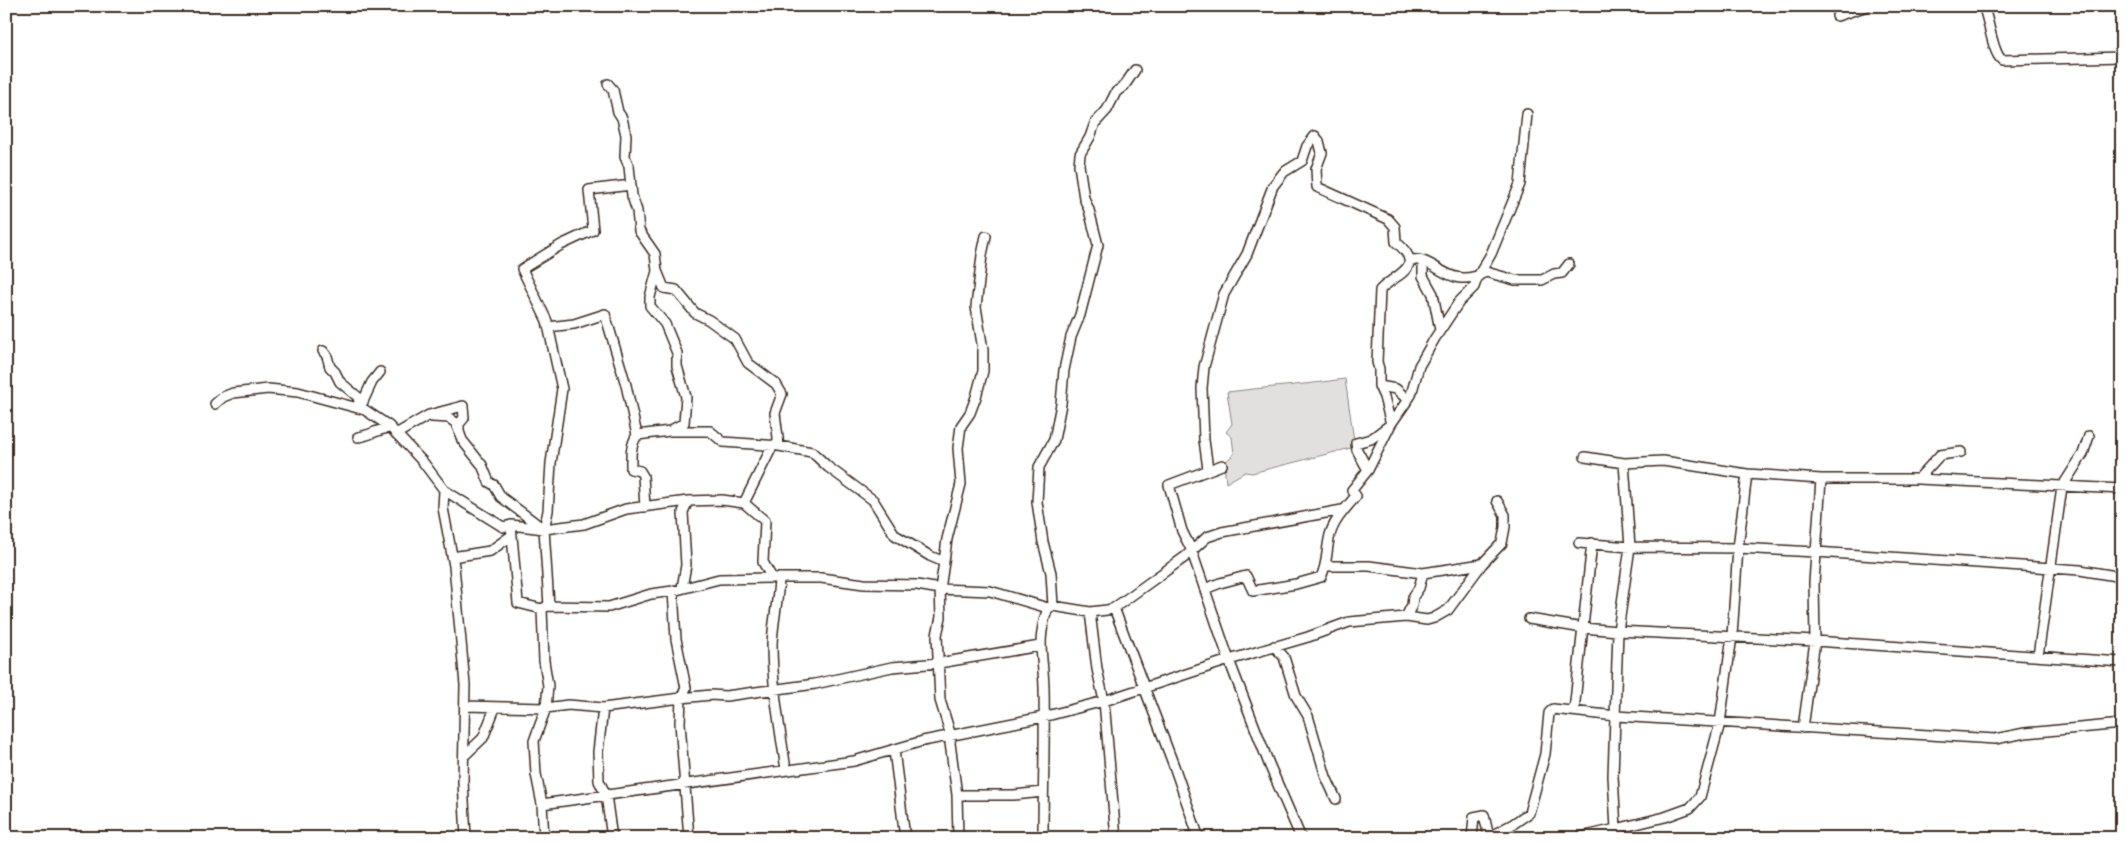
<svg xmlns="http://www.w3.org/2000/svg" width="2128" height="844" font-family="Pangolin,sans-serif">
<rect width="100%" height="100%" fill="#fff"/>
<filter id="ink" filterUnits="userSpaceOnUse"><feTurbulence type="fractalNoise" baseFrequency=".02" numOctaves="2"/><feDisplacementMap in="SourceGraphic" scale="10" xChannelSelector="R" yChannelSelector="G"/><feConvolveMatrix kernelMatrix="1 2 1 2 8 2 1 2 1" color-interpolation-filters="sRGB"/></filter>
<g filter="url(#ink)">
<path fill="#e2e0de" stroke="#8e857e" d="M 1345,379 L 1355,447 L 1252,473 L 1245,472 L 1226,483 L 1224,463 L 1234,454 L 1232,437 L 1226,432 L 1232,424 L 1227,392 C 1266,387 1305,385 1345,379 Z"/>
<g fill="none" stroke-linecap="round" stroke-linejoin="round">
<g stroke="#3b2a1e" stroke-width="12">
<path id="minor" d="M 1983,6 C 1989,18 1992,53 2002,60 L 2122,57
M 1837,16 L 1867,6
M 608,84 L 613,90 L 618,112 L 622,118 L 626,135 L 625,157 L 629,166 L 632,196 L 637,211 L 639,231 L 655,254 L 657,271 L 664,288 L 676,290 L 695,313 L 709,320 L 735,339 L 748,363 L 776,384 L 782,394 L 775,413 L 779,446
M 1410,260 C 1437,256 1447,292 1486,272 L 1515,280 L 1542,280 L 1554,274 L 1562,273 L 1569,264
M 1423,261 L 1423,276 L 1433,294 L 1440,330
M 657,271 L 650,297 L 650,306 L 665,324 L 677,353 L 677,366 L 686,397 L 684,423 L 673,429
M 548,327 L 574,324 L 605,314 L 626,385 L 637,435
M 323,351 L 327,356 L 330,367 L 335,372 L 340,382 L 358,397 L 360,408
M 1379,386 L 1396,389 L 1408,400
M 215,404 L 223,397 L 233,393 L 268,389 L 298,392 L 365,410 L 389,426 L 423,462 L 444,490 L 503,527 L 511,525 L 544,529 L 584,524 L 626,509 L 688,501 L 722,500 L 744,503 L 765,521 L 763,562 L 772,578
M 360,408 L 372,382 L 380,372
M 429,415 L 463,406 L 464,418 L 459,424 L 459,430
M 396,434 L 429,415 L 432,417 L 449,418 L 456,423 L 462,440 L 482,465 L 489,482 L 494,485 L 501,497 L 541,527
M 358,437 C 369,436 378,429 389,428 L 389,426
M 1585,457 L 1624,463 L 1663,461 L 1747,474 L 1821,479 L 1918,479 L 2122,489
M 1222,465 L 1169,485 L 1182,531 L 1191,549 L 1229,660 L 1269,764 L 1301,838
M 1208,469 L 1204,440 L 1202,388 L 1204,367 L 1224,294 L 1247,254 L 1273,186 L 1284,172 L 1302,161 L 1307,146 L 1315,136 L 1319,141 L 1322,153 L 1316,169 L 1317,187 L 1388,219 L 1395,227 L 1396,242 C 1427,268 1396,273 1380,290 L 1377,362 L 1379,369 L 1379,386 L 1384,397 L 1391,424 L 1371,439 L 1356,443 L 1357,450 L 1368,470
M 1918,479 L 1940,455 L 1961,452
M 444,490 L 443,508 L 454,566 L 465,685 L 463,781 L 466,838
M 744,503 L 773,445
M 645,507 L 643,476 L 640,471 L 631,469 C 631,457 630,446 637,435 L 670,431 L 710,431 L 723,442 L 779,446 L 812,452 L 828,467 L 873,500 L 895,535 L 930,556 L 944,562 L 940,589 L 941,617 L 937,635 L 940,700 L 951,736 L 950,743 L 957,795 L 958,838
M 511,525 L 518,603 L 542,609 L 547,606 L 609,607 L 651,594 L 673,591 L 719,579 L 772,578 L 821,578 L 864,584 L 917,585 L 940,589 L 990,591 L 1048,608 L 1053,606 L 1090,612 L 1107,610 L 1114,608 L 1139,590 L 1185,557 L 1207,537 L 1222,532 L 1342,510
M 1579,543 L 1630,547 L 1738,548 L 1816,552 L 2080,570 L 2122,577
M 452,557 L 490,551 L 511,536
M 944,562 L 947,539 L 961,484 L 958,448 L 961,426 L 970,413 L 976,397 L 983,371 L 983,350 L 976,307 L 982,255 L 986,236
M 1326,566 L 1369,566 L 1423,573
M 779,579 C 778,601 773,622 772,644 C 772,686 780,728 786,770
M 682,588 L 686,565 L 683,512 L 688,501
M 1205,589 L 1220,583 L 1246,576 L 1253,591 L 1296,584 L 1321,577 C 1328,563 1326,550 1330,535 C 1334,520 1346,508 1356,496 L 1352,490 L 1368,470 L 1391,424 L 1411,395 L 1419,366 L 1435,338 L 1459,302 L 1474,287 L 1478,276 L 1491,254 L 1520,184 L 1527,114
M 673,591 L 676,639 L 686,688 L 681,698 L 680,723 L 689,838
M 549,606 L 544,529 L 548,511 L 551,463 L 562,389 L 547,321 L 522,269 L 561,245 L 593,230 L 589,190 L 631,185
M 1053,606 L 1051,573 L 1043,542 L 1037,502 L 1039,467 L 1054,440 L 1061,404 L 1064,370 L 1071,337 L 1080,315 L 1098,245 L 1089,210 L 1084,198 L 1079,165 L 1080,154 L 1090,137 L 1095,123 L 1107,110 L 1116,92 L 1124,86 L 1135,70
M 1114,608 L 1174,766 L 1199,838
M 542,609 L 544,661 L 548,686 L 546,708 L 534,741 L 536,774 L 542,804 L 544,838
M 1090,612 L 1097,669 L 1104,701 L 1116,838
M 1406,617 L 1412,605 L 1413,597 L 1419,588 L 1423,573 L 1482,564
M 1529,619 L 1583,628 L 1618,631 L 1815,641 L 2122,662
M 1274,646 L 1284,657 L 1296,696 L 1308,716 L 1326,777 L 1336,799
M 2038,656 L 2062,487 L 2083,454 L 2089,436
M 465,706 L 546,708 L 568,705 L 603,708 L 681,698 L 711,695 L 726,696 L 815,684 L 892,667 L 939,663 L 1040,646
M 603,708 L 598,752 L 599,781 L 606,795 L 612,838
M 1574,711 L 1592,543
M 1803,728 L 1815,641 L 1814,583 L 1821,479
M 894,750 L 905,838
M 464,756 L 483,738 L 495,708
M 957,795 L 1014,795 L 1043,792
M 542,804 L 854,761 L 923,741 L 1043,717 L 1104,701 L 1229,660 L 1308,637 L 1349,622 L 1406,617 L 1427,620 L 1434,618 L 1448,610 L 1482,564 L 1502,543 L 1505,527 L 1505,515 L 1497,501
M 1616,829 L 1665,817 L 1690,808 L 1700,797 L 1720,723 L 1732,636 L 1738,548 L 1747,474
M 1043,838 C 1043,788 1045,737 1044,687 C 1043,655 1036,641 1048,608
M 1183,838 L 1198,835
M 1472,838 L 1474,817 L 1484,815 L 1489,837 L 1513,824 L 1529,813 L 1545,754 L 1549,713 L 1553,709 L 1616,716 L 1995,739 L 2025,733 L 2122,724
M 1577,838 L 1616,829 L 1613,776 L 1618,631 L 1630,547 L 1624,463"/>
</g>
<use href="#minor" stroke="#fff" stroke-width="9"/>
</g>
</g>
<rect width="2128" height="844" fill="none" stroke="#fff" stroke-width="25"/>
<rect x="12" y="12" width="2103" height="819" fill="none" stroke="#3b2a1e" stroke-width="2" filter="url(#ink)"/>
</svg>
